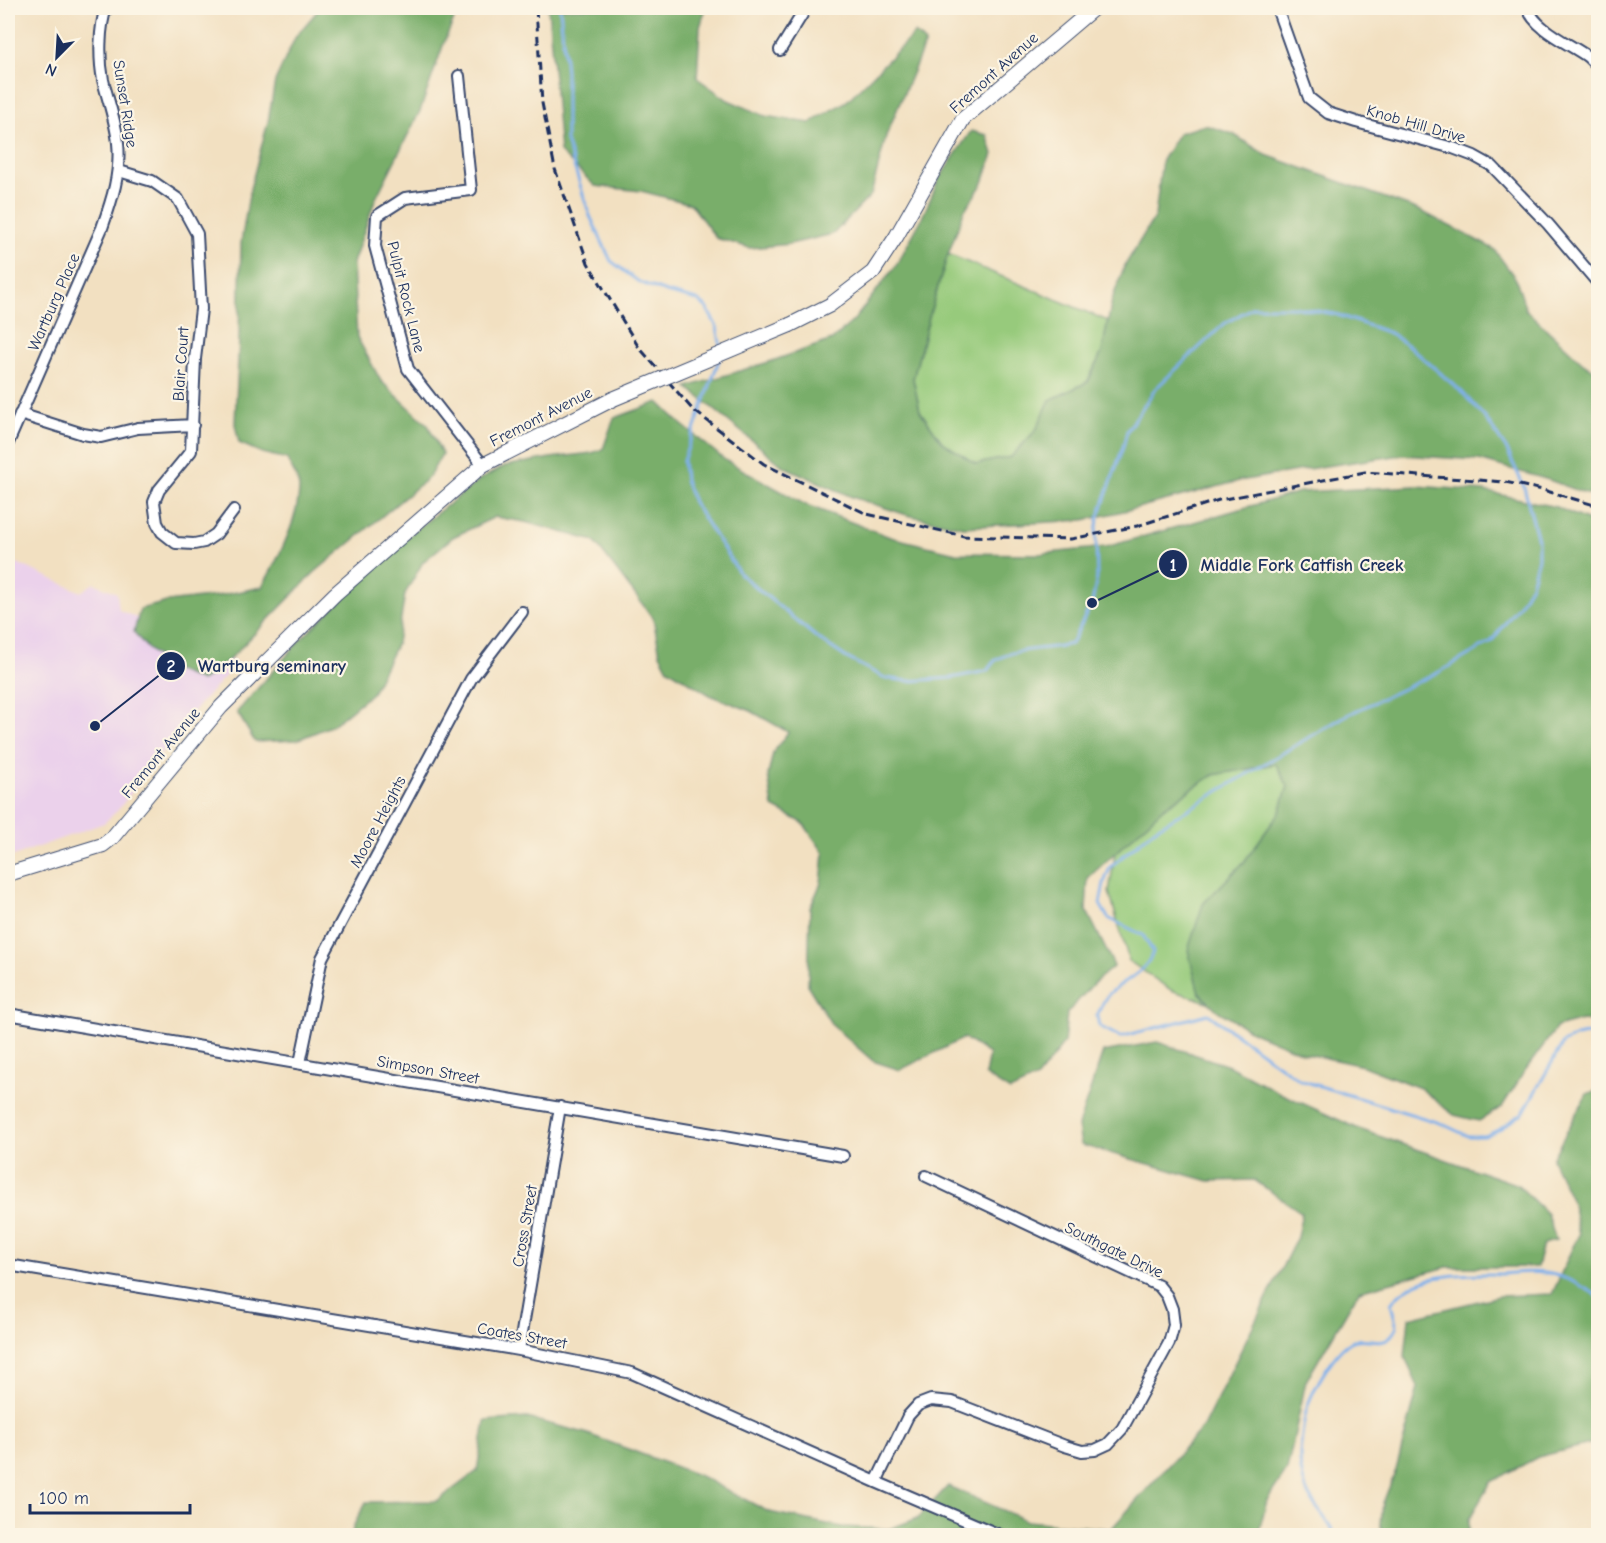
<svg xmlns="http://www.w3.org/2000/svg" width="1606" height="1543" font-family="'Comic Neue',sans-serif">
<rect width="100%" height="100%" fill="#fcf5e5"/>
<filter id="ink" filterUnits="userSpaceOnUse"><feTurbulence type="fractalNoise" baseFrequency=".0167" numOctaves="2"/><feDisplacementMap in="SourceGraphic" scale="12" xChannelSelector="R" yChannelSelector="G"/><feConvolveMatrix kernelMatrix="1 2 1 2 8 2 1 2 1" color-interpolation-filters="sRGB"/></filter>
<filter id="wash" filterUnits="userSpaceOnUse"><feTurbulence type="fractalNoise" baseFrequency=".008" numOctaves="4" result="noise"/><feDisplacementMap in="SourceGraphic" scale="24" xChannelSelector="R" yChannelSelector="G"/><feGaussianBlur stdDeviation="1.35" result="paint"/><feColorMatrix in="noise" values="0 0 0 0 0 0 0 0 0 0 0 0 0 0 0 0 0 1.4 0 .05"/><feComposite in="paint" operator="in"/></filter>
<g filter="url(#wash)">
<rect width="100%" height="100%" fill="#f2e0c1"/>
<path fill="#ebd1eb" d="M 8,559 L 81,592 L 94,583 L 117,593 L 119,610 L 237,663 L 199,705 L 118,810 L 104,823 L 8,858 Z"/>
<path fill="#97ca7b" stroke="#597c6c" stroke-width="1.5" d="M 948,254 L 1108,321 L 1102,352 L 1087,382 L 1050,400 L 1036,430 L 1011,457 L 976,464 L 942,442 L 920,411 L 913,379 L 930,313 Z
M 1276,764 L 1288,786 L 1280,812 L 1244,862 L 1203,904 L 1199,993 L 1210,1003 L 1171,990 L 1129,961 L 1109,892 L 1115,853 L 1163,808 L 1213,775 Z"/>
<path fill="#79ae6b" stroke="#4a6e64" stroke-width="1.5" d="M 320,8 L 459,8 L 445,40 L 420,111 L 375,200 L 353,263 L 357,337 L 381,381 L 428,425 L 442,454 L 429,477 L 314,573 L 216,673 L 201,681 L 173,669 L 147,648 L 134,632 L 140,609 L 167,602 L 217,596 L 262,587 C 277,561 298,521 299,490 C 300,481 291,468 287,459 L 262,453 L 239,443 L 235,424 L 239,338 L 241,243 L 250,189 L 268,122 L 275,81 L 296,36 Z
M 548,8 L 706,8 L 700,27 L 697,78 L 728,100 L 765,116 L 810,123 L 847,101 L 915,33 L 925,43 L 886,136 L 871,195 L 833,234 L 790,244 L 750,248 L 716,238 L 691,204 L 641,191 L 595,186 L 560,152 Z
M 1205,125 L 1233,134 L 1266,155 L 1419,210 L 1494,249 L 1516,279 L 1526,310 L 1582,362 L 1598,373 L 1598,498 L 1549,480 L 1479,460 L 1402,455 L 1326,466 L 1239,481 L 1137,508 L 1084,520 L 963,527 L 907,515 L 852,497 L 783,466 L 687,387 L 772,361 L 832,340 L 854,320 L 897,264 L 921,220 L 939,179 L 971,131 L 987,135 L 993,154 L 983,183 L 964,211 L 946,260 L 930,313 L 913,379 L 920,411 L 942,442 L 976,464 L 1011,457 L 1036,430 L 1050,400 L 1088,382 L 1102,352 L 1112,300 L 1124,267 L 1155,216 L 1162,160 L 1179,133 Z
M 658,402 L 681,424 L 725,460 L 804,504 L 890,537 L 956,553 L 1040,554 L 1106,547 L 1300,492 L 1416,486 L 1484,491 L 1556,507 L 1598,525 L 1598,1023 L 1582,1020 L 1557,1027 L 1524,1072 L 1502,1107 L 1479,1121 L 1454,1115 L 1420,1088 L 1363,1066 L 1303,1053 L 1253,1032 L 1218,1011 L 1199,993 L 1188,950 L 1203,904 L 1244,862 L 1280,812 L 1288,786 L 1276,764 L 1213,775 L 1163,808 L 1088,878 L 1086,909 L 1114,966 L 1093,984 L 1067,1013 L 1064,1043 L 1037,1078 L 1010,1091 L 985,1075 L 989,1054 L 964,1038 L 900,1070 L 873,1061 L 832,1025 L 808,986 L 810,908 L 821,883 L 824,853 L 803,823 L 773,807 L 768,775 L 773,753 L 788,732 L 751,711 L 710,695 L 668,669 L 660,654 L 653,618 L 594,541 L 525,522 L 495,517 L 453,537 L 423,562 L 405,594 L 397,643 L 372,693 L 333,725 L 297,740 L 255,742 L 237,712 L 303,637 L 414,531 L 481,479 L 505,466 L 550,458 L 592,453 L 603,449 L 614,418 Z
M 1157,1042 L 1229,1066 L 1282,1094 L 1359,1129 L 1518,1185 L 1547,1214 L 1556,1240 L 1543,1244 L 1537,1267 L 1447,1267 L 1359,1291 L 1306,1381 L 1287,1470 L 1267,1500 L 1258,1535 L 352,1536 L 353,1527 L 366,1502 L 437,1501 L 477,1471 L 485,1421 L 527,1418 L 585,1433 L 700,1476 L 769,1512 L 842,1527 L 889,1529 L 918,1518 L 948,1486 L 1027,1521 L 1111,1529 L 1203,1427 L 1297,1237 L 1302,1213 L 1254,1180 L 1209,1181 L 1081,1145 L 1078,1126 L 1103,1052 Z
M 1598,1090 L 1598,1442 L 1538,1457 L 1491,1482 L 1469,1519 L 1469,1535 L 1380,1535 L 1383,1503 L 1396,1470 L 1418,1387 L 1405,1357 L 1409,1318 L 1499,1296 L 1552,1294 C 1562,1274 1568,1254 1579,1235 L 1571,1199 L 1552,1159 L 1587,1094 Z"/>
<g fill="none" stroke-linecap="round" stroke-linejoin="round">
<path stroke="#7fb0eb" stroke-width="3" d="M 560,8 L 566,72 L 566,141 L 590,216 L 611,261 L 639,282 L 666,292 L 697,300 L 706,307 L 717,327 L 721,348
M 719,360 L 683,461 L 685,480 L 693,502 L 740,574 L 816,637 L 847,658 L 885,678 L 908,681 L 951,678 L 987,671 C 989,668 992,663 996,660 C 1017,647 1047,650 1071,644 L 1092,603 L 1097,578 L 1096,534 L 1098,519 L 1123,447 L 1127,431 L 1155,389 L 1224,324 L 1253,307 L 1293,307 L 1335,314 L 1390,333 L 1409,346 L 1462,392 L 1486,419 L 1506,448 L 1524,487 L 1538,540 L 1538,558 L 1531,585 L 1519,605 L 1491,642 L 1441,671 L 1345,716 L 1155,829 L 1110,867 L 1104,883 L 1100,904 L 1108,918 L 1143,935 L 1153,952 C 1145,975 1124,979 1108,995 C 1103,1000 1100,1010 1097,1016 L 1099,1026 L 1120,1037 L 1208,1014 L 1300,1080 L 1440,1123 L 1468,1136 L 1485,1136 L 1498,1130 L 1523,1113 L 1563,1043 L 1576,1036 L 1598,1032
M 1335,1536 C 1329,1518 1310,1504 1306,1489 C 1303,1480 1300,1467 1300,1458 C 1300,1447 1304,1418 1307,1408 C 1313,1389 1335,1349 1353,1341 C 1369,1334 1385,1352 1397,1327 L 1391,1304 C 1412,1271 1469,1274 1502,1274 C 1516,1273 1531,1271 1544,1273 C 1564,1275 1582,1286 1598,1296"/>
</g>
</g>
<g filter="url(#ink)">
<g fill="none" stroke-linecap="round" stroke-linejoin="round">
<g stroke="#3b4a6d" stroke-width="14">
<path id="minor" d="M 1277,8 L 1309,98 L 1328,113 L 1356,122 L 1453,148 L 1474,156 L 1492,166 L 1548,224 L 1598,283
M 1528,8 C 1534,29 1570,44 1588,57 C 1591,60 1595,64 1598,67
M 780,50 L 806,8
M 459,76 L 471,190 L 405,198 L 377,216 L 375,246 L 408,369 L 483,465
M 119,171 L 152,181 L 178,199 L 197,234 L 201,309 L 195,359 L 191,451 L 159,490 L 154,502 L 157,523 L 162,532 L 176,543 L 194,544 L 204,542 L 216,534 L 234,510
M 20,414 L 83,434 L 101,437 L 138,428 L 193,425
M 8,443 L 102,228 C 112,200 121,173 118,143 C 116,122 108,101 103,80 C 99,59 99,28 106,8
M 8,1014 L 843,1156
M 300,1063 L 322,958 L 471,679 L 522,612
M 8,1265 L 519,1350 L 632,1373 L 876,1482 L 1002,1536
M 519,1350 L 560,1107
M 876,1482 L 908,1416 L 918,1405 L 931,1400 L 952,1402 L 1065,1446 L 1082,1451 L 1095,1450 L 1108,1444 L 1122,1429 L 1169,1343 L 1174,1325 L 1172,1309 L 1167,1296 L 1159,1286 L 926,1176"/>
</g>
<g stroke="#3b4a6d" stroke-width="16">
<path id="major" d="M 790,325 L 830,305 L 873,272 L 896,237 L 963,119 L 1094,8
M 8,874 L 103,845 L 112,838 L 221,707 L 335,594 L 483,465 L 613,399"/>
</g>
<use href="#minor" stroke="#fff" stroke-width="10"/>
<use href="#major" stroke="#fff" stroke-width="14"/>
<path stroke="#1b2f5e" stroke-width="3" stroke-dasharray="9 4.5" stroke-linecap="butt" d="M 536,8 L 542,103 L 555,169 L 588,263 L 638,346 L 692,409 L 764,464 L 867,514 L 964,536 L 1071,539 L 1137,526 L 1219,500 L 1365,472 L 1505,482 L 1543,490 L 1598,506"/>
<g stroke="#3b4a6d" stroke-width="16" stroke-linecap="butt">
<path id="major-bridge" d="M 613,399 L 790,325"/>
</g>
<use href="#major-bridge" stroke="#fff" stroke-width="14"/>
</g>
</g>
<g text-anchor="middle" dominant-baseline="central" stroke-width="4.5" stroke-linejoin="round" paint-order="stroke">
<g font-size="16" fill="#1b2f5e" stroke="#fcf5e5">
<text transform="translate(994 73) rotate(-42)">Fremont Avenue</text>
<text transform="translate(125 104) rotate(81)">Sunset Ridge</text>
<text transform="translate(1416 124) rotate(16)">Knob Hill Drive</text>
<text transform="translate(406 297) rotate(76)">Pulpit Rock Lane</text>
<text transform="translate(54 302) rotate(-66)">Wartburg Place</text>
<text transform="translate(181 364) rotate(-86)">Blair Court</text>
<text transform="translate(541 417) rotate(-27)">Fremont Avenue</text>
<text transform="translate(161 753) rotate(-50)">Fremont Avenue</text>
<text transform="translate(378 822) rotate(-62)">Moore Heights</text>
<text transform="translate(428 1070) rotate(10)">Simpson Street</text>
<text transform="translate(525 1226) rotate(-80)">Cross Street</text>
<text transform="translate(1114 1250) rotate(26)">Southgate Drive</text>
<text transform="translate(522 1336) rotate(10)">Coates Street</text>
</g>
</g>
<path fill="none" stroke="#1b2f5e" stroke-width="2" d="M1092 603L1173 564M95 726L171 666"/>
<g fill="#1b2f5e" stroke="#fcf5e5" stroke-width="2">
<circle cx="1092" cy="603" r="6"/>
<circle cx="95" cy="726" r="6"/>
<circle cx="1173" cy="564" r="15"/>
<circle cx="171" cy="666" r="15"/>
</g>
<g font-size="18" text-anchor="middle" font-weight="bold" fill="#fff">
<text x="1173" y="571">1</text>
<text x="171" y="672">2</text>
</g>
<g font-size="18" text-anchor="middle" font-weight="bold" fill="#1b2f5e" stroke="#fcf5e5" stroke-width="4.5" stroke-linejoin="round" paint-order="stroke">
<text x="1302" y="571">Middle Fork Catfish Creek</text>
<text x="272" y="672">Wartburg seminary</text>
</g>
<rect width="1606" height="1543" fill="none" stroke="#fcf5e5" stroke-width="30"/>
<g transform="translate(57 57) rotate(204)" stroke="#fcf5e5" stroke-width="4.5" paint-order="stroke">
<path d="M0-4.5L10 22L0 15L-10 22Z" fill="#1b2f5e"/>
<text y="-9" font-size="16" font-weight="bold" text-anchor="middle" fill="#1b2f5e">N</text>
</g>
<path d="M30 1504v9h160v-9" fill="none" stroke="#1b2f5e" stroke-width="3"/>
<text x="39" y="1504" font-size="18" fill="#1b2f5e" stroke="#fcf5e5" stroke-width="4.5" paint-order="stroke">100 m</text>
</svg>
